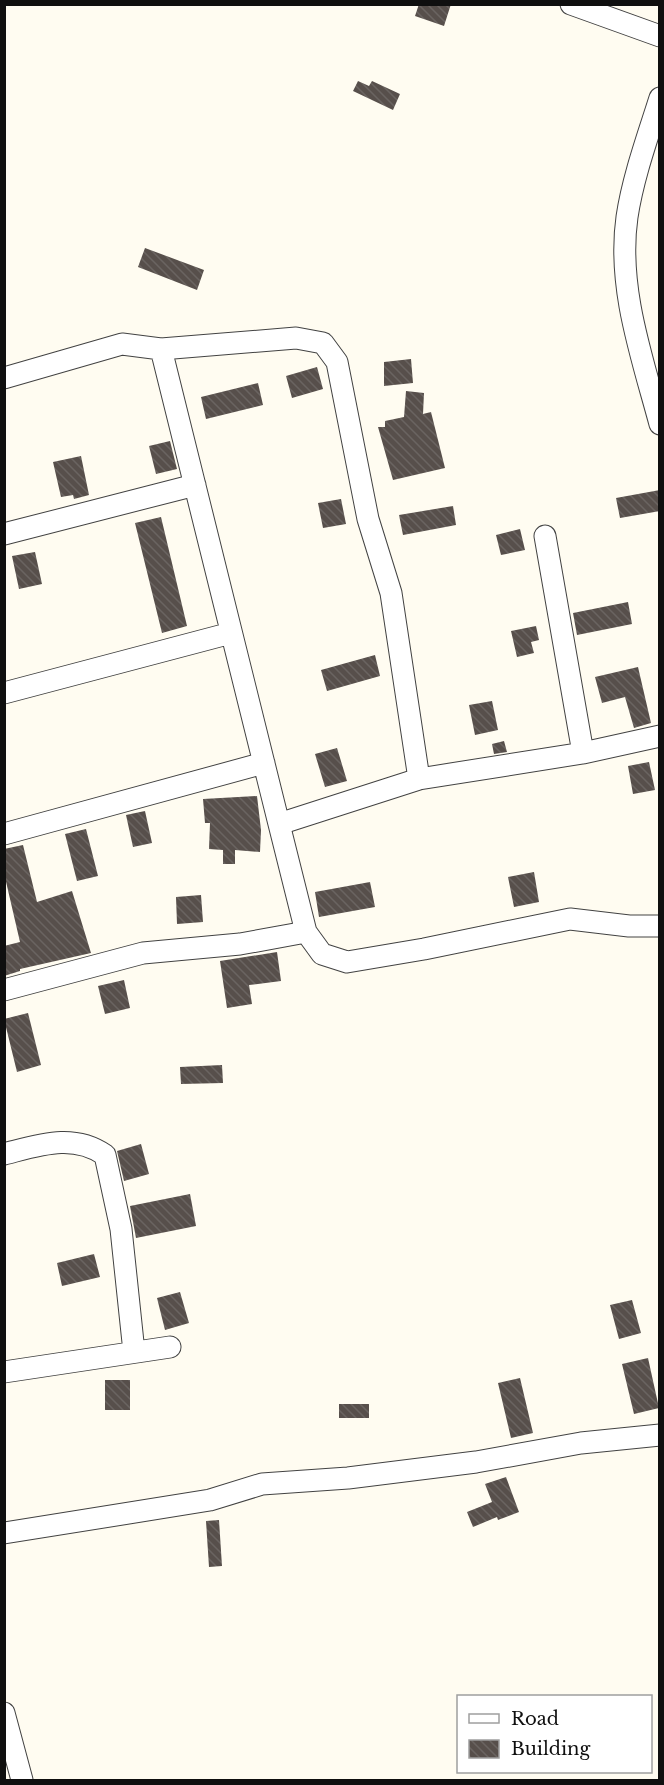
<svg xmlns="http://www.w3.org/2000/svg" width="664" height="1785" font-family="'Libre Baskerville',serif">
<defs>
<pattern id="building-back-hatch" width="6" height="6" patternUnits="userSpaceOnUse" patternTransform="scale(1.5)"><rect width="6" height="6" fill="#574f4b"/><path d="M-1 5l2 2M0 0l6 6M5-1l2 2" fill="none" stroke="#6a6461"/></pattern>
</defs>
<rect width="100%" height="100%" fill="#fffcf1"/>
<path fill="url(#building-back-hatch)" d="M 419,4 L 451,4 L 444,26 L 415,16 Z
M 358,81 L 369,86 L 372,81 L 400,94 L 393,110 L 353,91 Z
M 145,248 L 204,270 L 197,290 L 138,267 Z
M 411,359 L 413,383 L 384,386 L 384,362 Z
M 317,367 L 323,389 L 292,398 L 286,376 Z
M 258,383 L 263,405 L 206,419 L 201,397 Z
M 406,391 L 424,393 L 423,414 L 431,412 L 445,468 L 393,480 L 378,427 L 385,427 L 385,421 L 404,417 Z
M 170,441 L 177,469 L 156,474 L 149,446 Z
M 81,456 L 89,495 L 74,499 L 73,495 L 61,497 L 53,462 Z
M 660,490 L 660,511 L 620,518 L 616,498 Z
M 341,499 L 346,524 L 323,528 L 318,503 Z
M 453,506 L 456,525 L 403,535 L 399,515 Z
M 161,517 L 187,626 L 162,633 L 135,523 Z
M 520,529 L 525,550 L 501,555 L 496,535 Z
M 35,552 L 42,584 L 19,589 L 12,556 Z
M 628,602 L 632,624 L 577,635 L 573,613 Z
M 536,626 L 539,640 L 531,642 L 534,653 L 517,657 L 511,631 Z
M 375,655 L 380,676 L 327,691 L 321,670 Z
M 638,667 L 651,723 L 634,728 L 625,697 L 602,703 L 595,677 Z
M 492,701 L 498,730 L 475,735 L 469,705 Z
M 504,741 L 507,752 L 494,754 L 492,744 Z
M 337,748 L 347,781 L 325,787 L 315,754 Z
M 649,762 L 655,790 L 633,794 L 628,766 Z
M 257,796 L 261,830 L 260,852 L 235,850 L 235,864 L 223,864 L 223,850 L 209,849 L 210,823 L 205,823 L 203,799 Z
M 145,811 L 152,843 L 133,847 L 126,815 Z
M 86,829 L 98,876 L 77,881 L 65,834 Z
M 23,845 L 37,902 L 72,891 L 91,953 L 20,969 L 20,971 L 4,976 L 4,946 L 20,942 L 4,873 L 4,849 Z
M 534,872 L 539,902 L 514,907 L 508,877 Z
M 370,882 L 375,907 L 319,917 L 315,892 Z
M 201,895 L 203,922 L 177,924 L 176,897 Z
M 277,952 L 281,981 L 249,985 L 252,1004 L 227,1008 L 220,961 Z
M 124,980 L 130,1008 L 105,1014 L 98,986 Z
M 28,1013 L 41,1065 L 17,1072 L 4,1019 Z
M 222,1065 L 223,1083 L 181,1084 L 180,1067 Z
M 141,1144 L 149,1174 L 124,1181 L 117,1151 Z
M 190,1194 L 196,1226 L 136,1238 L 130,1206 Z
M 94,1254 L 100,1277 L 62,1286 L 57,1263 Z
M 180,1292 L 189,1323 L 165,1330 L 157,1298 Z
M 632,1300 L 641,1333 L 619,1339 L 610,1305 Z
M 648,1358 L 659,1408 L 634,1414 L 622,1364 Z
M 520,1378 L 533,1433 L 511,1438 L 498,1383 Z
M 105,1380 L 130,1380 L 130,1410 L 105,1410 Z
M 339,1404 L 369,1404 L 369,1418 L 339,1418 Z
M 506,1477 L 519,1512 L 498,1520 L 497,1517 L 473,1527 L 467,1512 L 492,1502 L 485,1484 Z
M 219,1520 L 222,1566 L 209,1567 L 206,1521 Z"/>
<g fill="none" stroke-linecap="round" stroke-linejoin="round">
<g stroke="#424242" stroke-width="23">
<path id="minor" d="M 571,4 L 660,36
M 660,98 C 648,136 633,177 627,217 C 617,287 642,357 660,424
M 161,349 L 279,824
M 4,378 L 122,344 L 161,349 L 296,338 L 323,343 L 337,362 L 368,519 L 391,593 L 419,779 L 279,824 L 306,932 L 240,944 L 143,953 L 4,990
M 4,534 L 195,485
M 545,536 L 583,753
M 4,693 L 231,633
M 419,779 L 583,753 L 660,736
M 4,834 L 264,763
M 306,932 L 322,954 L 347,962 L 424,949 L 570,919 L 629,926 L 660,926
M 4,1154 C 40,1145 73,1133 105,1155 L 121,1229 L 134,1352
M 4,1372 L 170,1347
M 4,1533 L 210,1500 L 262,1484 L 348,1478 L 476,1462 L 581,1443 L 660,1435
M 4,1713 L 22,1780"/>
</g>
<use href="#minor" stroke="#fff" stroke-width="21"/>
</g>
<rect width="664" height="1785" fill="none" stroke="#0f0f0f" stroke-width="12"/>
<rect x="457" y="1695" width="195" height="78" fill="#ffffff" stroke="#9f9f9f" stroke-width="1.5"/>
<rect x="469" y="1714" width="30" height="9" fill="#ffffff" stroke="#9f9f9f" stroke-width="1.5"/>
<text x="511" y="1725" font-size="18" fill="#0f0f0f">Road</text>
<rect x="469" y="1740" width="30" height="18" fill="url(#building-back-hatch)" stroke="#9f9f9f" stroke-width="1.5"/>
<text x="511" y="1755" font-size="18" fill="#0f0f0f">Building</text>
</svg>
